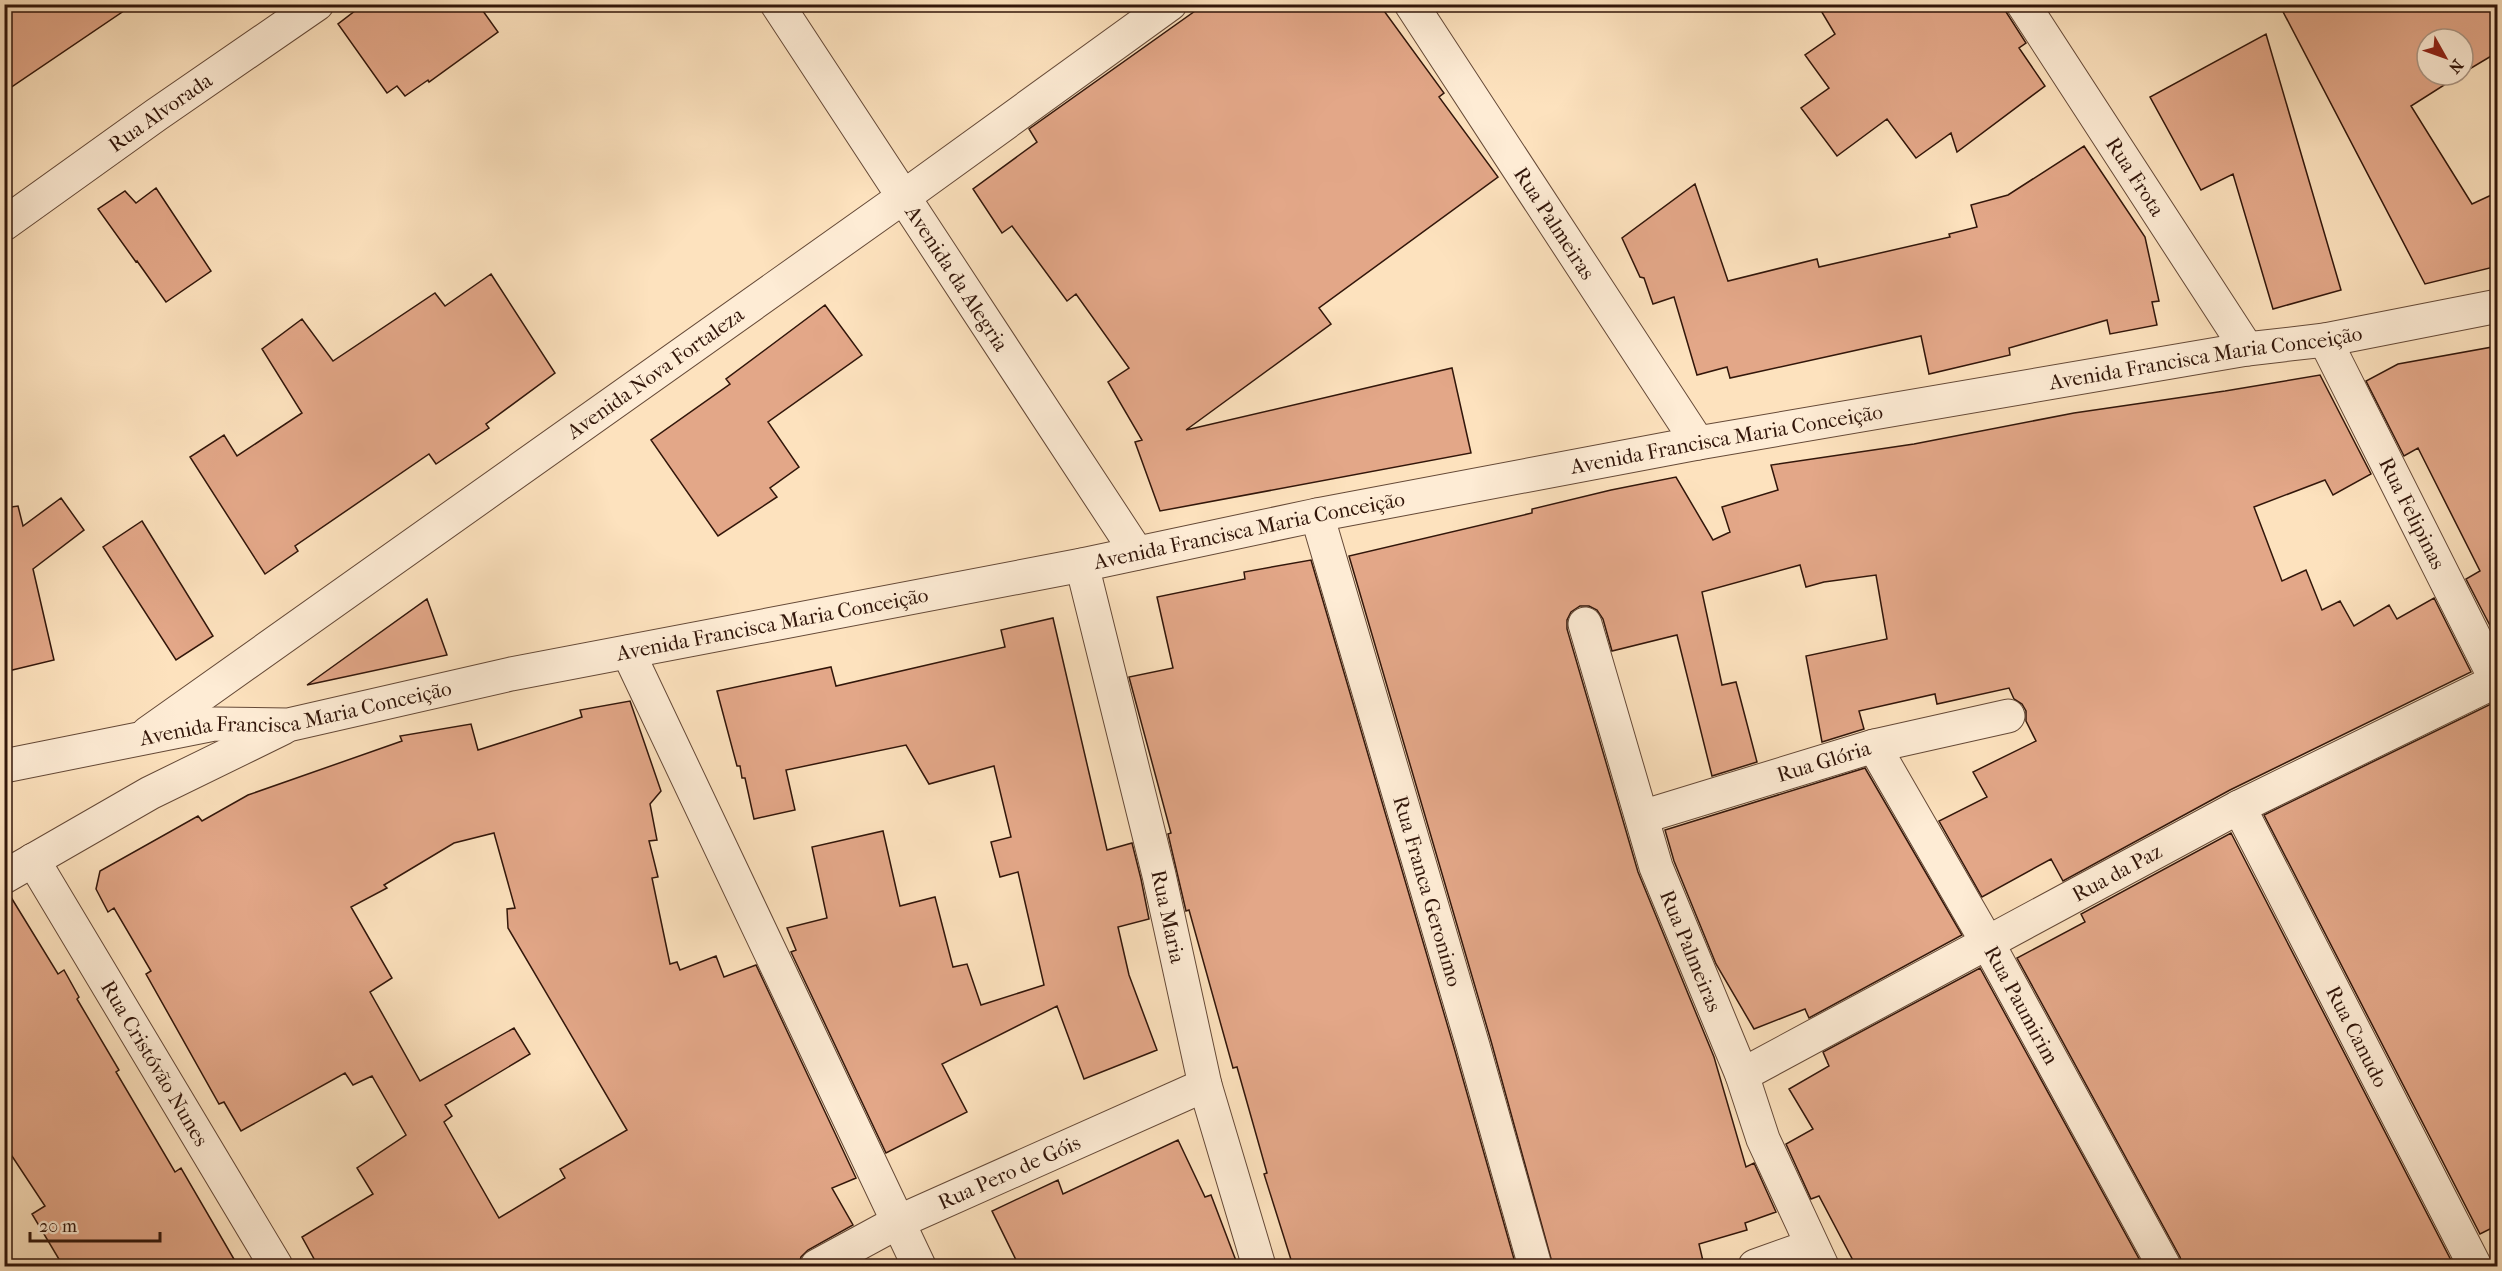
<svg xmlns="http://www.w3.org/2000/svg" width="2502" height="1271" font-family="'IM FELL French Canon',serif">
<rect width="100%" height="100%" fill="#fde2be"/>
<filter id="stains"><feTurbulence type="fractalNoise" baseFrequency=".00333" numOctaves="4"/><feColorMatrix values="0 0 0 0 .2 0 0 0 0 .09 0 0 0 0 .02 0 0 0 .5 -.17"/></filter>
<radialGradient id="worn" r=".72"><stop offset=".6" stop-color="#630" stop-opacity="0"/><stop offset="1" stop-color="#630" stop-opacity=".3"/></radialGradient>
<path fill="#e3a788" stroke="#32160a" stroke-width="1.5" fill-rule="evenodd" d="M 4,4 L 134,4 L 4,92 Z
M 364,4 L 478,4 L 498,32 L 429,82 L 428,80 L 405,96 L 397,86 L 387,93 L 338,24 Z
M 1205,4 L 1379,4 L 1444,93 L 1439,97 L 1498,177 L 1319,308 L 1331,324 L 1186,430 L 1452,368 L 1471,453 L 1160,511 L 1135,442 L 1142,440 L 1108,382 L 1129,368 L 1076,294 L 1067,301 L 1012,226 L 1002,233 L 973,189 L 1037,142 L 1029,129 Z
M 1817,4 L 2001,4 L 2026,43 L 2019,48 L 2045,86 L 1957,152 L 1951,133 L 1916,158 L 1887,119 L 1837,156 L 1801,108 L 1829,88 L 1805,55 L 1835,34 Z
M 2279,4 L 2498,4 L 2498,52 L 2463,73 L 2463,39 L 2427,39 L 2427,75 L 2460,75 L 2411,106 L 2472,204 L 2498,192 L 2498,266 L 2425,284 Z
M 2266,34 L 2341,290 L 2273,309 L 2233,174 L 2201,190 L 2150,97 Z
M 2084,146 L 2145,237 L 2159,301 L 2152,302 L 2157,325 L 2110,334 L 2107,320 L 2009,348 L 2010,355 L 1929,374 L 1921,336 L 1730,378 L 1727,367 L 1697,375 L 1674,297 L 1653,304 L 1644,278 L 1640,277 L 1622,238 L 1695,184 L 1728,281 L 1817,259 L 1819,267 L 1950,237 L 1949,234 L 1977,227 L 1971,205 L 2008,195 Z
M 156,188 L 211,271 L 166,302 L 137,261 L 136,262 L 98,209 L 125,191 L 136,203 Z
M 491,274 L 555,373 L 486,424 L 489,428 L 436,464 L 429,454 L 295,546 L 298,551 L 265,574 L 190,457 L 224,435 L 237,456 L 302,413 L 262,349 L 302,319 L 333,361 L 435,293 L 445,306 Z
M 825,305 L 862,355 L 768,422 L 799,467 L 770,488 L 777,497 L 718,536 L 651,440 L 730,384 L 726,379 Z
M 2498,346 L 2498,641 L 2466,579 L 2480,571 L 2418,448 L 2404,456 L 2366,381 L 2398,364 Z
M 2320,375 L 2371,474 L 2333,495 L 2325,480 L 2254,507 L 2282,581 L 2306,570 L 2322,610 L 2340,601 L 2354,626 L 2389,605 L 2397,619 L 2434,598 L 2471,672 L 2230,790 L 2063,881 L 2051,859 L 1982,897 L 1939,821 L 1987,797 L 1973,772 L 2036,741 L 2026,721 L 2026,711 L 2022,704 L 2014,699 L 2009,688 L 1937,704 L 1935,694 L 1859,711 L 1864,729 L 1822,742 L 1806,656 L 1887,639 L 1876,575 L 1824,582 L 1806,587 L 1800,565 L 1702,592 L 1722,685 L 1736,682 L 1757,762 L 1712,776 L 1677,635 L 1612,651 L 1603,619 L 1597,610 L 1589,606 L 1580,606 L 1571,612 L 1567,620 L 1567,629 L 1638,872 L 1714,1057 L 1746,1167 L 1754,1163 L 1776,1212 L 1745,1223 L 1747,1230 L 1699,1244 L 1703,1261 L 1686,1266 L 1553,1266 L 1491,1041 L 1349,556 L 1532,513 L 1532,509 L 1611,490 L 1676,477 L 1713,540 L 1730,532 L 1722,507 L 1778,490 L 1771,465 L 1914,444 L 2074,413 L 2225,391 Z
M 61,498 L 84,530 L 33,569 L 54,660 L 4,672 L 4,508 L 18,506 L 23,526 Z
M 142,521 L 213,636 L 176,660 L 103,547 Z
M 1311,560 L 1455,1051 L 1516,1266 L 1293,1266 L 1264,1174 L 1267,1173 L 1237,1067 L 1233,1068 L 1189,910 L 1186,911 L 1168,834 L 1171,833 L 1129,677 L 1173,668 L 1157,597 L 1245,579 L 1244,572 Z
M 427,599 L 447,655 L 307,685 Z
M 1053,618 L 1107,850 L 1132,843 L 1141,879 L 1149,919 L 1118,927 L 1129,975 L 1157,1050 L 1084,1079 L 1057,1006 L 942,1064 L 967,1112 L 886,1153 L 791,952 L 796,950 L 787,928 L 827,918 L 812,847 L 883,831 L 900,906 L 935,897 L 953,967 L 967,964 L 981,1005 L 1044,985 L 1018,872 L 1000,877 L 991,842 L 1011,837 L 994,766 L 929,784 L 906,745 L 786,770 L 795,810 L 754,819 L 745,778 L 742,778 L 740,766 L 737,766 L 717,691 L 831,667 L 836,686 L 1005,647 L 1001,630 Z
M 630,701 L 661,791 L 650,804 L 657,840 L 649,841 L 658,877 L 652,878 L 670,964 L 677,962 L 680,970 L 716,956 L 724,977 L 756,965 L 856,1178 L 832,1188 L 853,1225 L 808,1250 L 801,1257 L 798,1266 L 318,1266 L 302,1237 L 373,1194 L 357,1168 L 406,1135 L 372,1076 L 353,1085 L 345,1073 L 241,1131 L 224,1102 L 219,1104 L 146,974 L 151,971 L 114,908 L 108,912 L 96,889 L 100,871 L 198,816 L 202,821 L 248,795 L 402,741 L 400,736 L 471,724 L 478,750 L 582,717 L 580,710 ZM 494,833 L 515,908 L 507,909 L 508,928 L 627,1130 L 560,1169 L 565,1178 L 499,1218 L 444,1122 L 452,1116 L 445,1105 L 530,1054 L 514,1028 L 420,1081 L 370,992 L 392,978 L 351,907 L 387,888 L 384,885 L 454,843 Z
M 2495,702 L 2498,703 L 2498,1225 L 2480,1234 L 2264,815 Z
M 1865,768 L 1962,935 L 1809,1018 L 1805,1009 L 1754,1029 L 1716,964 L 1674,861 L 1665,830 Z
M 2231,833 L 2454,1266 L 2183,1266 L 2180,1257 L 2017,958 L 2085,922 L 2081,914 Z
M 9,894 L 58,974 L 64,970 L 79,997 L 77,999 L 119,1070 L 116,1072 L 175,1172 L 181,1168 L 238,1266 L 63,1266 L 32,1214 L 45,1206 L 4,1144 L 4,896 Z
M 1980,968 L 2143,1266 L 1856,1266 L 1819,1196 L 1811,1199 L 1786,1144 L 1813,1129 L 1789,1089 L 1829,1066 L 1823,1052 Z
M 1178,1140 L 1205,1197 L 1211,1195 L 1238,1266 L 1019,1266 L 992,1211 L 1058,1180 L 1063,1194 Z"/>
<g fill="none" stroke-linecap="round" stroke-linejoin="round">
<g stroke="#654937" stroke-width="35">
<g id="street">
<path id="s1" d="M 777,4 L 1137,553"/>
<path id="s2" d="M 1411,4 L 1698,443"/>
<path id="s3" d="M 2023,4 L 2247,349"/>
<path id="s4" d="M 4,224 L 156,115 L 317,4"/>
<path id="s5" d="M 2325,340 L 2498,684"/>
<path id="s6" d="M 1317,515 L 1473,1046 L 1535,1266"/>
<path id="s7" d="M 1082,565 L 1159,875 L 1205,1085 L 1259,1266"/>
<path id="s8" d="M 1585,624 L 1656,867 L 1742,1075 L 1763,1139 L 1822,1266"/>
<path d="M 628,652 L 919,1266"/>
<path id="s9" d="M 148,733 L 902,198 L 1170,4"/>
<path id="s10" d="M 1874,746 L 1987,942 L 2164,1266"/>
<path id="s11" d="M 4,766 L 214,724 L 288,725 L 511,674 L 1082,565 L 1317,515 L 1698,443 L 2247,349 L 2325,340 L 2498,306"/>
<path id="s12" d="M 2239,807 L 2475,1266"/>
<path id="s13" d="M 1642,817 L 1874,746 L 2008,716"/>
<path id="s14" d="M 33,860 L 276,1266"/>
<path d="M 4,877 L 150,793 L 283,728"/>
<path id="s15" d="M 1742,1075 L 2239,807 L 2498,680"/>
<path id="s16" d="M 817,1266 L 898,1222 L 1205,1085"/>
<path d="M 1755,1266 L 1811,1246"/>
</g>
</g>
<use href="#street" stroke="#feecd5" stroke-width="33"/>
</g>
<g text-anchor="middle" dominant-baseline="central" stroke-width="4.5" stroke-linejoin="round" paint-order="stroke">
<g font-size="21" fill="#32160a" stroke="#feecd5">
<text stroke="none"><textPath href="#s4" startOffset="192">Rua Alvorada</textPath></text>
<text stroke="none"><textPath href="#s3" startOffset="206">Rua Frota</textPath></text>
<text stroke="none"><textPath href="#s2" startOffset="262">Rua Palmeiras</textPath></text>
<text stroke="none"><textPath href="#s1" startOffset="328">Avenida da Alegria</textPath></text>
<text stroke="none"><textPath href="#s11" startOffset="2241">Avenida Francisca Maria Conceição</textPath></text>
<text stroke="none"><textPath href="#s9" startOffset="622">Avenida Nova Fortaleza</textPath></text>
<text stroke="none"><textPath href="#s11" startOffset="1755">Avenida Francisca Maria Conceição</textPath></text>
<text stroke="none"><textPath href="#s5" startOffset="194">Rua Felipinas</textPath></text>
<text stroke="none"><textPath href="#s11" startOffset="1269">Avenida Francisca Maria Conceição</textPath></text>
<text stroke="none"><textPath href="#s11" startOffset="783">Avenida Francisca Maria Conceição</textPath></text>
<text stroke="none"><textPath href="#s11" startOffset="297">Avenida Francisca Maria Conceição</textPath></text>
<text stroke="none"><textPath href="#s13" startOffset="190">Rua Glória</textPath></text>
<text stroke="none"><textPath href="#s15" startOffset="426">Rua da Paz</textPath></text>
<text stroke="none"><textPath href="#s6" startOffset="392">Rua Franca Geronimo</textPath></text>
<text stroke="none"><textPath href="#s7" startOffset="362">Rua Maria</textPath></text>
<text stroke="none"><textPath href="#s8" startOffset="344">Rua Palmeiras</textPath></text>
<text stroke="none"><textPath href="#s10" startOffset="298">Rua Paumirim</textPath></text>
<text stroke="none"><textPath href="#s12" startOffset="258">Rua Canudo</textPath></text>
<text stroke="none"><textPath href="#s14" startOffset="237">Rua Cristóvão Nunes</textPath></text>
<text stroke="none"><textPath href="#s16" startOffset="214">Rua Pero de Góis</textPath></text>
</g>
</g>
<rect width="2502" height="1271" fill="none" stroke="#fde2be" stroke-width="24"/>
<rect x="6" y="6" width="2490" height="1259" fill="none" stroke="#32160a" stroke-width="3"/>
<rect x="12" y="12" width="2478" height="1247" fill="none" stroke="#32160a" stroke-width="1.5"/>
<g transform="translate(2445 57) rotate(130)"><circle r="28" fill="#feecd5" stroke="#ac9684" stroke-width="1.5"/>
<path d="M0-4.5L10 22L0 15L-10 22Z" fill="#8f2418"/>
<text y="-9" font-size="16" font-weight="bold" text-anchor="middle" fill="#32160a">N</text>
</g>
<path d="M30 1232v9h130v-9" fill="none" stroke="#32160a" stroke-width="3"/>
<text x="39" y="1232" font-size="18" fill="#32160a" stroke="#feecd5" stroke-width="4.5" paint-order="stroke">20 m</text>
<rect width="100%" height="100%" filter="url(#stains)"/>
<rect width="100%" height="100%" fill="url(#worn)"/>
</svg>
